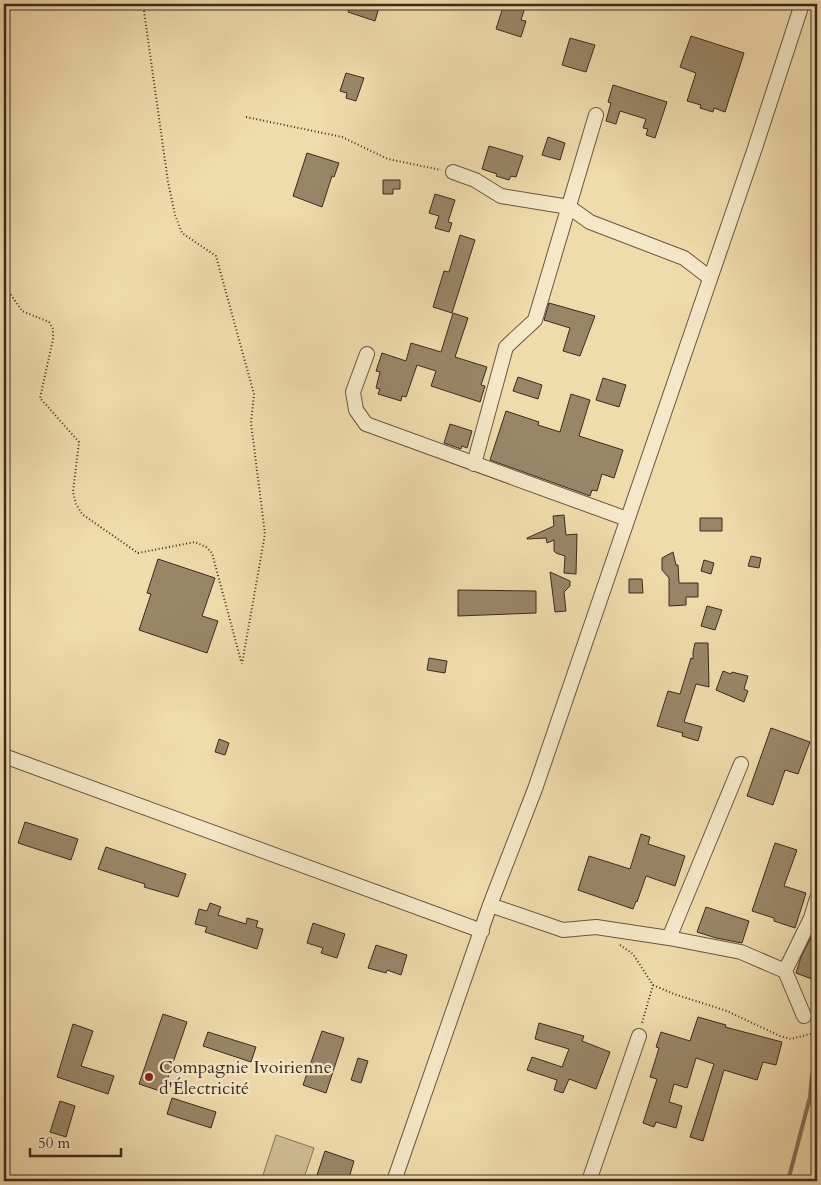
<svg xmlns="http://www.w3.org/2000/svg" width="821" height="1185" font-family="Cardo,serif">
<rect width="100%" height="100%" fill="#f0dbab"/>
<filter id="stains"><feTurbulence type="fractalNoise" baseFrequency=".004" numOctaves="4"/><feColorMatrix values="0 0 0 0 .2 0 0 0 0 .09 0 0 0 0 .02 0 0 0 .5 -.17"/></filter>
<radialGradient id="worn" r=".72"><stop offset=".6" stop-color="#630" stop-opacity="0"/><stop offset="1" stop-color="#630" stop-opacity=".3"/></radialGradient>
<path fill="#d1bd94" stroke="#86745a" d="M 276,1135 L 314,1148 L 303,1181 L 261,1181 Z"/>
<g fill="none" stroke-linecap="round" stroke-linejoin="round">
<path stroke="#827058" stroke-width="4" d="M 788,1181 L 810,1097 L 812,1075 L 817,1063"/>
</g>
<path fill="#998669" stroke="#3b2a21" d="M 351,4 L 380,4 L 375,21 L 348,12 Z
M 504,4 L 526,4 L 521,20 L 526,21 L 521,37 L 496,29 Z
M 691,36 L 744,53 L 725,112 L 714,108 L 713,112 L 700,108 L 701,105 L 687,101 L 696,73 L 680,67 Z
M 570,38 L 595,45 L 586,72 L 562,65 Z
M 346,73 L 364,78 L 356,101 L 346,98 L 347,93 L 340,91 Z
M 613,85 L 667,102 L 655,138 L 646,135 L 648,129 L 643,128 L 646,119 L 620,111 L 616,124 L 606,121 L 611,103 L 608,102 Z
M 548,137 L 565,143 L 560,160 L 542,155 Z
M 489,146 L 523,156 L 516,177 L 511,176 L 509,180 L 496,176 L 497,174 L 482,169 Z
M 307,153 L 339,163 L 334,177 L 332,176 L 322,207 L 293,196 Z
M 383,180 L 400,180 L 400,189 L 393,189 L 393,194 L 383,194 Z
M 435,194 L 455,200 L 448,222 L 452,223 L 449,232 L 435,228 L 439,216 L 429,213 Z
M 460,235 L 475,240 L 452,313 L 433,307 L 444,271 L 449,272 Z
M 549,303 L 595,316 L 580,356 L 563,351 L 570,328 L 544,320 Z
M 453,313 L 468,318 L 455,357 L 487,367 L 481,385 L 485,386 L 480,402 L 431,386 L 436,371 L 417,365 L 406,397 L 402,396 L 401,401 L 378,394 L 380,389 L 376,388 L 380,372 L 376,371 L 382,353 L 406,361 L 411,343 L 441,352 Z
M 518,377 L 542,385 L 538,399 L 513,391 Z
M 603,378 L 626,385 L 619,407 L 596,400 Z
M 571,394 L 590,400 L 579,436 L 623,450 L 614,478 L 602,474 L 597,491 L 592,490 L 590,496 L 490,460 L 506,411 L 539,422 L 538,425 L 560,432 Z
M 450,424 L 472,431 L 467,448 L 462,446 L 461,449 L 444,443 Z
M 564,515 L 566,535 L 577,534 L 576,574 L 564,573 L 565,556 L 556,553 L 554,551 L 554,540 L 547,543 L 546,538 L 527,539 L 527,538 L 554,526 L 553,516 Z
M 700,518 L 722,518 L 722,531 L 700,531 Z
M 673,552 L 676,565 L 678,565 L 679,583 L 698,583 L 698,597 L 686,597 L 686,605 L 669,606 L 669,578 L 662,570 L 662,558 Z
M 751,556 L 761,558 L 759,568 L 748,566 Z
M 158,559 L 215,578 L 202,616 L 218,621 L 207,653 L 139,630 L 151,594 L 147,593 Z
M 704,560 L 714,563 L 711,574 L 701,571 Z
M 550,572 L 570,581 L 570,586 L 564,592 L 566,611 L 555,612 Z
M 629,579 L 642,579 L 643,593 L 629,593 Z
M 458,590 L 536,591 L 536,613 L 458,616 Z
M 707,606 L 722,610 L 715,630 L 701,626 Z
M 695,643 L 708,643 L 709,687 L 696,684 L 684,722 L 702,727 L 698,741 L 682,736 L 683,733 L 657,726 L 668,691 L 680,694 L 691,658 L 693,659 L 693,652 Z
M 429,658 L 447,661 L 445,673 L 427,670 Z
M 723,671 L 731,674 L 732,672 L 748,676 L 744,689 L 748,691 L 744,702 L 716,690 Z
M 771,728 L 810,742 L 798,774 L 785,770 L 773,805 L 747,796 Z
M 219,739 L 229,743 L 225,755 L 215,752 Z
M 25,822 L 78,839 L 71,860 L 18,843 Z
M 641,834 L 650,837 L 648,844 L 685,856 L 675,886 L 646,876 L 637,902 L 636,901 L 633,909 L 578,890 L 589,856 L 630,869 Z
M 775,843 L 797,850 L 784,886 L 806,893 L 795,928 L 774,921 L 774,918 L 752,911 Z
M 106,847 L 186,874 L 178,897 L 144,887 L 145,884 L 98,869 Z
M 210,903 L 221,907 L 218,915 L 246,924 L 247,918 L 258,921 L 256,927 L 263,929 L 257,949 L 205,932 L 207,927 L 195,924 L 199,909 L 207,911 Z
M 706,907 L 749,921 L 742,943 L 716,938 L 697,932 Z
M 313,923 L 345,934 L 337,958 L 321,953 L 323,948 L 307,943 Z
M 817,925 L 817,981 L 796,973 L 801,957 Z
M 376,945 L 407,955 L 401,975 L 387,970 L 386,973 L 368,968 Z
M 163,1014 L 187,1022 L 163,1092 L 139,1084 Z
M 698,1017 L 726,1025 L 725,1027 L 782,1042 L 776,1065 L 763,1062 L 757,1080 L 724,1070 L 703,1141 L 690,1137 L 714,1064 L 696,1058 L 687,1088 L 674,1084 L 669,1102 L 682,1106 L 676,1128 L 656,1122 L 654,1127 L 643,1123 L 657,1079 L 650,1077 L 659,1048 L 656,1047 L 661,1032 L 690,1041 Z
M 539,1023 L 584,1036 L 582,1041 L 610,1052 L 596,1089 L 569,1079 L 563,1093 L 554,1090 L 557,1080 L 527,1070 L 532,1057 L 562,1067 L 569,1049 L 535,1039 Z
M 73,1024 L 93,1031 L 81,1066 L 114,1076 L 108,1094 L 57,1077 Z
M 322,1031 L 344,1038 L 326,1093 L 303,1085 Z
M 208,1032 L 256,1047 L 251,1062 L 203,1046 Z
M 358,1058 L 368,1061 L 361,1083 L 351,1080 Z
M 172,1098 L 216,1112 L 211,1128 L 167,1114 Z
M 60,1101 L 75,1106 L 66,1137 L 50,1132 Z
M 325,1151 L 354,1161 L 348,1181 L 315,1181 Z"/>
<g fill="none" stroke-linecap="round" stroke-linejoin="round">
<g stroke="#685644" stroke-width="16">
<path id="minor" d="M 453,172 L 475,180 L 501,196 L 569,207 L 590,222 L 684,258 L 710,278
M 367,354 L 353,392 L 356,410 L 366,424 L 627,519
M 474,464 L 506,347 L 535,320 L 596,115
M 4,756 L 482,931
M 490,905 L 563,930 L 596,927 L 669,938 L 741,952 L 785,971 L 804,1016
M 669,938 L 741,764
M 785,971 L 811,918 L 817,898
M 394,1181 L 490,905 L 535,789 L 755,148 L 802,4
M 589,1181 L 639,1036"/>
</g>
<path stroke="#3b2a21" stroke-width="2" stroke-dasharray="1 2.5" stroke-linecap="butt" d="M 143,4 L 168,182 L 175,215 L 182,233 L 216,256 L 254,394 L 251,423 L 265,534 L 242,664
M 246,117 L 342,137 L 388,159 L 441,170
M 4,187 L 6,198 L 4,208
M 4,275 L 7,289 L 22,311 L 49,322 L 53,329 L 53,339 L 40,398 L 79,442 L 73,492 L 76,504 L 82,514 L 138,553 L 195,542 L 206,547 L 212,553 L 241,661
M 620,945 L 633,954 L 653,985 L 642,1023
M 653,985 L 674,994 L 727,1011 L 780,1036 L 791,1039 L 817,1032"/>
<use href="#minor" stroke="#f5e8c8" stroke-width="14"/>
</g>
<circle fill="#8f2418" stroke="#f5e8c8" stroke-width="2" cx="149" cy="1077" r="5"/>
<g text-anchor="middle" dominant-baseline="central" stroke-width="4.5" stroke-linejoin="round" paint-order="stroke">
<g font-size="18" fill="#3b2a21" stroke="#f5e8c8" text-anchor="start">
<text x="159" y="1067">Compagnie Ivoirienne<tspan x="159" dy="21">d'Électricité</tspan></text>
</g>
</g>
<rect width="821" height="1185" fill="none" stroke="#f0dbab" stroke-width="20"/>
<rect x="5" y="5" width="811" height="1175" fill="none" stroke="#3b2a21" stroke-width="2.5"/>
<rect x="10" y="10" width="801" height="1165" fill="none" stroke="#3b2a21"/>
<path d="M30 1148v8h91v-8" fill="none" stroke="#3b2a21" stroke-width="2.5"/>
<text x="38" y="1148" font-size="15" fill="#3b2a21" stroke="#f5e8c8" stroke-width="4" paint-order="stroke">50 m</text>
<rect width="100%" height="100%" filter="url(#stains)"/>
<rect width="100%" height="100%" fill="url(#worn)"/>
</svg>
